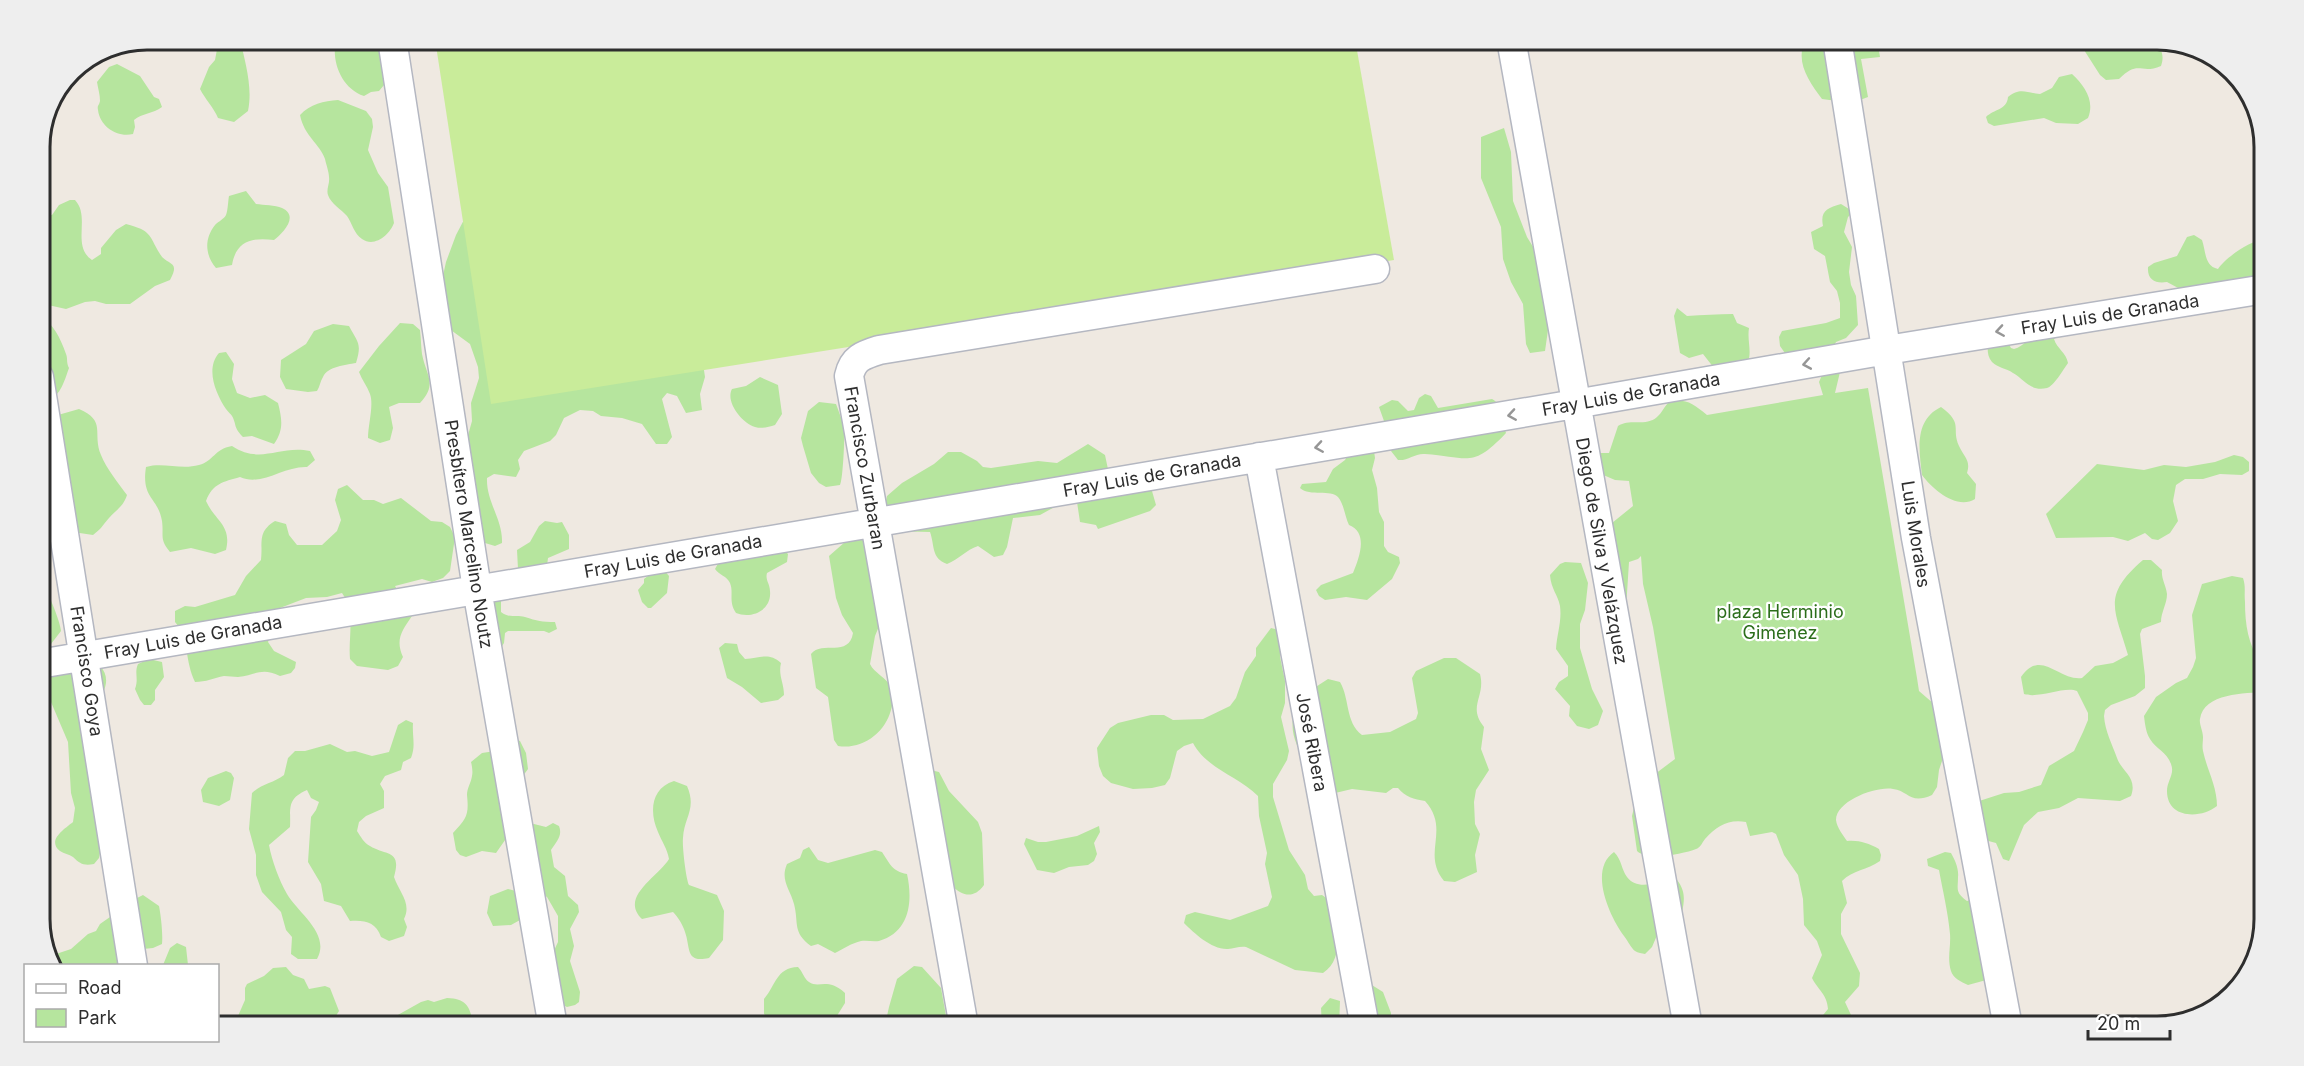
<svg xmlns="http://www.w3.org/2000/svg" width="2304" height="1066" font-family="Inter,sans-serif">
<rect width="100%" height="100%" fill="#efe9e1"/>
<path fill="#b6e59e" d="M 219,39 L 240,39 C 245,62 253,87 248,111 L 234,122 L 218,118 C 214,108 205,99 200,89 L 209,67 L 215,60 Z
M 336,39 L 378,39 L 384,85 L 379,91 L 371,92 L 364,96 C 341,88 331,61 336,39 Z
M 1806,39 L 1881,39 L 1878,45 L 1880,57 L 1861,59 L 1868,97 L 1852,103 L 1822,99 C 1809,81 1794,61 1806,39 Z
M 2077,39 L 2153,39 C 2161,47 2165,55 2161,66 C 2140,75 2139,59 2119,79 L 2106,80 L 2100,75 Z
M 117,64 L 140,76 L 154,97 L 159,99 L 162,107 C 153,114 142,113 134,120 L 135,127 L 133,134 C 118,138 100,127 98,110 C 97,105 99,106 100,101 C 100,95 98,88 97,82 L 109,67 Z
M 2072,74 C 2085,86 2095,101 2088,118 L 2078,124 L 2056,123 L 2044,118 L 1994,126 L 1988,123 L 1986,117 C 1994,109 2007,110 2008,97 C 2020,87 2027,93 2040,94 L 2052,88 L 2059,77 Z
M 338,100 L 366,111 L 372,119 L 373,127 L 368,150 L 378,173 L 388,187 L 394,223 C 390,234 375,248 362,239 C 354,234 352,223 347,216 C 341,209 331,204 328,195 C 326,189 330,184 329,177 C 329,172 326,164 325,159 C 320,144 304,136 300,115 C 310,104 324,101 338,100 Z
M 1504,128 L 1511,152 L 1513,201 L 1527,237 L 1535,250 L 1539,279 L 1542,283 L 1548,310 L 1548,330 L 1545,351 L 1530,353 L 1526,344 L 1523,304 L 1511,282 L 1503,259 L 1501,227 L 1481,178 L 1481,137 Z
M 246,191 L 256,204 C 264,205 275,205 282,208 C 300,216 282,234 274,240 C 252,237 236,241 232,265 L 216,268 C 205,255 204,239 215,225 C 219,221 224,219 226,215 C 228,210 228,201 229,196 Z
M 70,200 L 75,200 C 91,217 71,246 92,260 L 101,254 L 101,248 L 116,230 L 126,224 C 152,231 148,234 160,254 C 167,266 181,260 170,280 L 155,286 L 130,304 L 106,304 L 95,301 L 85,302 L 66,309 L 39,303 L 39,216 L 52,215 L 59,205 Z
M 1841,204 L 1849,209 L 1851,214 L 1848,217 L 1844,232 L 1852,247 L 1849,272 L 1851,285 L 1856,296 L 1858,325 L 1846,338 L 1836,342 L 1834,346 L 1787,356 L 1780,346 L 1779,337 L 1782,331 L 1826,323 L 1840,318 L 1840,303 L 1837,291 L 1830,282 L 1825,256 L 1814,249 L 1811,232 L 1823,226 C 1820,211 1827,208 1841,204 Z
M 467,214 L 702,357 L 705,377 L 700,394 L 702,410 L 686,413 L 677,396 L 667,393 L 662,399 L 672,437 L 667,444 L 656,444 L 642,424 L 622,418 L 601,416 L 593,411 L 580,410 L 564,418 L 556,435 L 550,441 L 524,451 L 518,460 L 520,469 L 516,477 L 494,474 L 487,478 C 486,502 503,519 502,543 L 495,546 L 485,543 L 478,534 L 465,446 L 472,421 L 471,403 L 479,378 L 478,367 L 470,344 L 444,325 L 437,303 L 446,262 L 456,235 Z
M 2194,235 L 2202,240 C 2206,251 2204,266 2218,269 C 2225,258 2251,240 2265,239 L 2265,291 L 2180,289 L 2167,282 C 2156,284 2147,280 2148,267 L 2154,263 L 2177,256 L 2187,237 Z
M 1677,308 L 1687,316 C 1703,315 1718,314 1733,314 L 1737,323 L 1749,328 C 1747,340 1752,351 1748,362 L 1714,368 L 1703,354 L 1689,358 L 1680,353 L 1674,316 Z
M 2046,309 L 2060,312 L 2057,337 L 2054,339 C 2057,349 2066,352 2068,363 C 2063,370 2054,386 2047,388 C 2031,392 2025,380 2013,373 C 2006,368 1998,368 1992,362 C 1986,355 1988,347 1988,339 L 2004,335 L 2011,348 L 2014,349 C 2033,343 2034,323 2046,309 Z
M 39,314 C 54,325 60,337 66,354 C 68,359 66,362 69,368 C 62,388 60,397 39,406 Z
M 400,323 L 413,324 L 420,330 C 421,338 421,347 422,354 C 426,375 438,384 420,403 L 399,403 L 389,407 L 393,428 L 390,440 L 380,443 L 368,438 C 368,425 374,405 370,394 C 367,386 362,380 359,372 L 379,346 Z
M 333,324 L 349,326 C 358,343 362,343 356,363 C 346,365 328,366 323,377 C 320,382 320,386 317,391 L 308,392 L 286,389 L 280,377 L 281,360 L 306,344 L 314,331 Z
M 226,352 L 234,364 L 232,379 L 237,393 L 250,398 L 265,395 L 278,403 C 282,419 284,430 274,444 L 252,436 L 243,437 C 233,427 237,425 232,416 C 231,414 228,412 226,409 C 216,394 205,369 219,353 Z
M 1840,372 L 1835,393 L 1868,388 L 1917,678 L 1919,691 L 1934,704 L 1946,749 L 1939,770 L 1937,787 L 1932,795 C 1910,805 1909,791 1893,789 C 1876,786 1836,801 1836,820 C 1837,828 1843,835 1847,841 C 1859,840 1868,843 1879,849 L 1881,855 L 1880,861 C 1867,870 1853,870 1842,881 L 1847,903 L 1841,914 L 1841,934 L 1860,973 L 1859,986 L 1845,1002 L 1851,1015 L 1865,1027 L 1818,1027 L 1819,1020 L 1828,1009 C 1827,994 1818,990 1812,978 L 1822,955 L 1817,941 L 1804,925 L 1803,899 L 1798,875 L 1784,855 L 1776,834 L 1772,832 L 1750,836 L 1746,822 C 1728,819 1717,826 1705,839 C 1702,843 1700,848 1696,849 C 1684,854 1646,861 1637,851 L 1632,816 L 1639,786 L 1675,759 L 1653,627 L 1643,584 L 1641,556 L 1638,559 L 1629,562 L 1626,609 L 1612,523 L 1633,506 L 1629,481 L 1615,480 L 1601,474 L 1600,453 L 1609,453 L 1618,426 C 1630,418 1646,427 1657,417 C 1662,413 1665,405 1670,401 C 1688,399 1693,404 1707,415 L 1823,395 L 1819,382 L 1822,375 Z
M 760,377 L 778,385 L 782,414 L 775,425 C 769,427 762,429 755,427 C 742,423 725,402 732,389 L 746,386 Z
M 1425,394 L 1431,396 L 1438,408 L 1492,399 C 1504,405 1502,421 1506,433 C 1472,469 1469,457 1425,454 C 1415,453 1408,461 1398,460 L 1391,451 L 1399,434 L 1384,421 L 1379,407 L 1392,400 L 1398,401 L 1408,411 L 1414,410 L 1419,398 Z
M 819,402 L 836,404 C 839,412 842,420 844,427 C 845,435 843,480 840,485 L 826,487 L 819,483 L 811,473 L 803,446 L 801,438 L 808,411 Z
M 1941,407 C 1964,424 1951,428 1959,446 C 1964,457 1971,460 1967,473 L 1976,484 L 1975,499 C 1957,510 1933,490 1922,475 C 1919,450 1914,420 1941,407 Z
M 79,409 C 107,421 92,433 101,455 C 106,468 119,484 127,495 C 123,507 117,509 109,518 C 102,526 102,528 93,535 L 73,532 L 58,415 Z
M 1372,437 L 1375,458 L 1372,470 L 1377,488 L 1379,512 L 1384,522 L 1384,546 L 1388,552 L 1399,557 L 1400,563 L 1392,579 L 1367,600 L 1346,597 L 1325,600 L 1319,596 L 1316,590 L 1321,585 L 1353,573 C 1359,558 1369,533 1349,525 C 1345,517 1344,504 1338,497 C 1331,489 1310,497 1300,488 L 1302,484 L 1326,482 L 1333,469 L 1345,460 L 1356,441 Z
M 1088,444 L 1105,455 L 1109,474 L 1145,481 L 1152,491 L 1156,505 L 1150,511 L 1098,529 L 1096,525 L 1080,522 L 1077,502 L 1060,504 L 1040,515 L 1013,518 L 1007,547 L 1003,555 L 994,557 L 978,546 C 966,550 959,559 947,564 C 931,558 935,546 930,532 L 893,531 L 885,505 L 887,496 L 902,483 L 934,464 L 948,452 L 961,452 L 977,461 L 983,467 L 991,468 L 1038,461 L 1057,463 Z
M 232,446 C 261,465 279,445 310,451 L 315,460 L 307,467 C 283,466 262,487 240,477 C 223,482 213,483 206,501 C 215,521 232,525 226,550 L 215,554 L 191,548 L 170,552 C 159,539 164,536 162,521 C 158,497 141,499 146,467 C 163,462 181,470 199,465 C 214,461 214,449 232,446 Z
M 2234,455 L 2243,457 L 2249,462 L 2249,471 L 2242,475 L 2220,474 L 2203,479 L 2185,479 L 2176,485 L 2173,501 L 2178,521 L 2170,533 L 2158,540 L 2152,539 L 2145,533 L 2128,541 L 2113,537 L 2056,538 L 2046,514 L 2097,464 L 2144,470 L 2164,465 L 2186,467 L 2215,462 Z
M 347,485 L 363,500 L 374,500 L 383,504 L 401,498 L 431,521 L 442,522 L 450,527 L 455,537 L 450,571 L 443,578 L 432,582 L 422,579 L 395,586 L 412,616 C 402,631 395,639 403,657 L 398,666 L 388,670 L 357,666 L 350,659 C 348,636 356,613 342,593 L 327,597 L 306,598 L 280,608 L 268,642 L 274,651 L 296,662 L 295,668 L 291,673 L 280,676 C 261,667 257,675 238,677 C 233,677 229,676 224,676 C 214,678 206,682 195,682 C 185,663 189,638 175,622 L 175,611 L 185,606 L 195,607 L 235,595 L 246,576 L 261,560 C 263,542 257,532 275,521 L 286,524 L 289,535 L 297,545 L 322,545 L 337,531 L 341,520 L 335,500 L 338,489 Z
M 545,521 L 557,523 L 562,522 L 569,535 L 569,549 L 548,558 L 545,581 L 518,569 L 517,550 L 530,542 L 539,526 Z
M 861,538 L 865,539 L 882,619 L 875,636 L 870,664 C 874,673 886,677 891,687 C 895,695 893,703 891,710 C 885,733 862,750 838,746 L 834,740 L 828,697 L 816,688 L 811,654 C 822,640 849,658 853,633 L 842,615 L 836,598 L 829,556 L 845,542 Z
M 784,550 L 788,554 L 787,562 L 767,573 C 765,580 770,584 770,591 C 772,611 751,619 736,613 C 728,601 734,593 730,583 C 727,576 719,575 715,569 L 720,560 Z
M 2143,560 L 2151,560 L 2162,570 C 2161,579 2166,585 2167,594 C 2167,604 2161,612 2161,622 L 2142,629 L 2140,634 L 2145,676 L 2145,688 L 2135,696 L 2111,705 L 2105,710 L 2104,716 C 2105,731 2112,744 2117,758 C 2121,771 2138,777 2131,796 L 2120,801 L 2078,798 L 2059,808 L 2038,812 L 2024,825 L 2009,861 L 2003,859 L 1996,843 L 1981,839 L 1973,803 L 2004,793 L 2019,792 L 2041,785 L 2049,766 L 2074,751 L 2083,732 L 2088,720 L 2088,713 L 2077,691 C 2064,686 2039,699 2024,694 L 2021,677 C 2041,648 2058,681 2082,678 L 2095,666 L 2113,663 L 2128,655 C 2115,610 2101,596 2143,560 Z
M 1565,562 L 1581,563 L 1588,583 L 1585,610 L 1580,624 L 1580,648 L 1592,689 L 1603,711 L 1598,725 L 1589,729 L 1577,726 L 1569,716 L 1570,706 L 1555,689 L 1559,682 L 1568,676 L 1568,666 L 1556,649 C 1557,634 1562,621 1560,606 C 1558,595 1551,589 1550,575 L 1560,564 Z
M 657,569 L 664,570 L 669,576 L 667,593 L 651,608 L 648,608 L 642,602 L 638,590 L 644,583 L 644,579 Z
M 2232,576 L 2243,578 C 2246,587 2244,592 2245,602 C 2245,624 2248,645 2261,663 L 2265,664 L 2265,692 C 2246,693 2203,693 2200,719 C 2199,724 2203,731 2203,737 C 2203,742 2202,746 2203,751 C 2207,770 2217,786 2217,806 C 2201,819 2167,819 2167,791 C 2167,781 2175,774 2171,764 C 2167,752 2156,749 2150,739 C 2146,733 2145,724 2144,716 L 2156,697 L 2176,683 L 2187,678 L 2193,667 L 2196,658 L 2192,615 L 2202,584 Z
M 39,579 C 45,583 61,623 61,631 L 51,644 L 39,651 Z
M 483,598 L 501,598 L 501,612 C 510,619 515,614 525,617 C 537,621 542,622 555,622 L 557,629 L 549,633 L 544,631 L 508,631 L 505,633 L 504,643 L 500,649 Z
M 1271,628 L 1279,630 L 1282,648 L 1280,657 L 1285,681 L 1285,703 L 1281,717 L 1289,751 L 1287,760 L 1273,784 L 1273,797 L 1289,850 L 1305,875 L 1308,889 L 1314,896 L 1322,895 L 1335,904 C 1337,927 1345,958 1323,973 L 1295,970 L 1246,947 C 1239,946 1234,949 1228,949 C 1212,950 1194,933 1184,923 L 1186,915 L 1195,912 L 1230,920 L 1268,906 L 1272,897 L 1265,864 L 1267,853 L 1259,816 L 1258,796 C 1238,776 1207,769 1193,743 L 1184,746 L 1177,751 L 1170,778 L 1165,785 L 1152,788 L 1133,789 L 1111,783 L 1103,776 L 1099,766 L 1097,748 L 1110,728 L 1118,723 L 1151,715 L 1164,715 L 1173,720 L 1203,719 L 1230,706 L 1236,698 L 1245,672 L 1256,656 L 1256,648 Z
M 725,643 L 737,644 L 739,652 L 745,659 C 760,658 769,652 781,663 C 778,675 784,683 784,695 L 778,700 L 761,703 L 742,687 L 727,678 L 719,648 Z
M 1444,658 L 1456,658 L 1480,674 C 1486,697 1467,706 1484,727 L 1481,749 L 1489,770 L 1476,790 L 1474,802 L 1475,824 L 1480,834 L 1475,855 L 1477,872 L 1455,882 L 1444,881 C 1421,853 1451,830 1425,801 C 1414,799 1405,797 1398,788 L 1393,788 L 1386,793 L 1352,789 L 1331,794 C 1296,751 1267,716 1328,679 L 1340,682 C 1350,699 1345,722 1362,735 L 1390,732 L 1416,719 L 1418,713 L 1412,678 L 1416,671 Z
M 149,659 L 162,662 L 164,677 L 155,690 L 155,700 L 151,705 L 144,705 L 140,700 L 135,689 C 139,678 134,673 138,664 Z
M 100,666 C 107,673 108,683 103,692 L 101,847 L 99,858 L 94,864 C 84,866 80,864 73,857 C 69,854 64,854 60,851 C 46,840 66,828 73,822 L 75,808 L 71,793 L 68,742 L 48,695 L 44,671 Z
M 406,720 L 413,723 C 412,736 416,746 411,758 L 403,762 L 401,770 L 385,776 L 380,784 L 384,791 L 384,808 L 366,816 L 359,822 L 357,831 C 361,837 364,843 370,846 C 386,856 402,849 394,877 C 399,892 412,903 404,919 L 407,927 L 404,936 L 389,941 L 381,937 C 376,922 365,920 350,921 L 341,906 L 324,901 L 321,884 L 308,862 L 311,817 L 316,810 L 319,802 L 311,798 L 307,790 C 286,799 291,809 290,827 L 269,845 C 272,861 279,880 287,894 C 298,913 331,934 317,959 L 298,959 L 291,954 L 292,937 L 286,930 L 281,912 L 262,892 L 256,875 L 256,855 L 249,829 L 252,793 C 261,784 274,783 284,775 L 288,758 L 295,751 L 305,751 L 330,744 L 347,752 L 355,751 L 372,756 L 389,752 L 398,725 Z
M 515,739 L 520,741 L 526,753 L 528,769 L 520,780 L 510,833 L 496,853 L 482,851 L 466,857 L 460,855 L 456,850 L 453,833 C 467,818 469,815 467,795 C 467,788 471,783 472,776 C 473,772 472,766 471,762 L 482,753 L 495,751 Z
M 926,769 L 939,772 L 949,791 L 978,822 L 982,833 L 984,885 C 967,908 951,884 936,871 Z
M 226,771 L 231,773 L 234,778 L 230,800 L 219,806 L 203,802 L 201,790 L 208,778 Z
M 674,781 L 687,786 C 697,809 684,817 683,838 C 682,846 686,879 689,885 L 717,895 L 724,911 L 723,940 L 709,958 C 685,963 691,949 685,932 C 683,925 678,917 673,912 L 642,919 C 619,897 658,877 669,859 C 667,848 662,842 658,832 C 649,812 651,788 674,781 Z
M 553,823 L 559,826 C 563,836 556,842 551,850 L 554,867 L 565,876 L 568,896 L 578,905 L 579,912 L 570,929 L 574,946 L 570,961 L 580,992 L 579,1002 L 575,1005 L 567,1007 L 559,1003 L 551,957 L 558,942 L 558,916 L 547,897 L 537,891 L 522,828 L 534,824 L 546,827 Z
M 1099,826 L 1100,832 L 1094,843 L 1097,854 L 1094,861 L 1088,865 L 1069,867 L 1054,873 L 1037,870 L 1024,844 L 1026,838 L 1038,842 L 1046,842 L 1077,836 Z
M 809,847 L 818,860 L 828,863 L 875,850 L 882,852 C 890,864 892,871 907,874 C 913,901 910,932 879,941 C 873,942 867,940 861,941 C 852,943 843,949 835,953 L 818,944 L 811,946 C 792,932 799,923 794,904 C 790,889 780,880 787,864 L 800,858 L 803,850 Z
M 1614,852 C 1622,860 1621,869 1627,877 C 1639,893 1661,879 1677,880 C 1685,890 1685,899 1682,912 L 1664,919 L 1652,947 L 1645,954 C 1642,953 1638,953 1635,951 C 1631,948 1628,941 1624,936 C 1610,917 1588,870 1614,852 Z
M 1945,852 L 1951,853 C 1955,860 1959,869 1958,877 C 1958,890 1955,892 1967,901 L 1978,898 L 1990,979 L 1968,985 C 1961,982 1953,978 1951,971 C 1947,958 1951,947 1950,934 C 1948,912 1943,892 1939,870 L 1928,866 L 1927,859 Z
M 508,889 L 516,891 L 520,920 L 511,925 L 493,926 L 487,913 L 490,896 Z
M 143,895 L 159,906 C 161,916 163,934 162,944 L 153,948 L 143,949 L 133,900 Z
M 110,917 L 115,918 L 133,965 L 54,965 L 50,956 L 71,949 L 88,934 L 96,931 L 100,924 Z
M 177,943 L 186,947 L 188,965 L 163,965 L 170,948 Z
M 914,966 L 922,967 L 941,988 L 946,1016 L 946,1027 L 891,1027 L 887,1016 L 889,1007 L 897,979 Z
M 286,967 L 293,975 L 304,979 L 309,989 L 325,986 L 330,988 L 339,1011 L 329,1027 L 247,1027 L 238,1016 L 245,1000 L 245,988 L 247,984 L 264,976 L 273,968 Z
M 798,967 C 803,972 804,979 809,982 C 819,989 827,977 845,993 L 845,1003 L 830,1027 L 775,1027 L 764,1014 L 764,999 C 776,985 776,968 798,967 Z
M 1367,982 L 1383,992 L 1391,1013 L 1391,1027 L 1359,1027 Z
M 447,998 C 470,999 469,1009 475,1027 L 358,1027 L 380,1019 L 396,1016 L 421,1002 L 428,1000 L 434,1002 Z
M 1330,998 L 1340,1001 L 1339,1027 L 1322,1027 L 1321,1008 Z"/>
<path fill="#c9ec9a" d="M 435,39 L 1355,39 L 1394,260 L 491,404 Z"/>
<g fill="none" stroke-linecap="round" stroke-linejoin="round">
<g stroke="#b4b7c1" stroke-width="31">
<path id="minor" d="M 392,39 L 477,589 L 553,1027
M 1511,39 L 1688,1027
M 1837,39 L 1916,538 L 2008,1027
M 39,377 L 133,966
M 1259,457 L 1365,1027
M 39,664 L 1575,404 L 1887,350 L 2265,289
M 964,1027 L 849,376 C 853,358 863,355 879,350 L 1375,269"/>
</g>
<use href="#minor" stroke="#fff" stroke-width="28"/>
</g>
<defs><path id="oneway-chevron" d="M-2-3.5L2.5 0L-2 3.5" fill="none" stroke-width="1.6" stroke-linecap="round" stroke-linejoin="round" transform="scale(1.5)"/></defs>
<g stroke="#969696">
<use href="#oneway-chevron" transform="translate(2000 331) rotate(171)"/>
<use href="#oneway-chevron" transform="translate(1807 364) rotate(170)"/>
<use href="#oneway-chevron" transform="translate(1512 415) rotate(171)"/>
<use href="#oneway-chevron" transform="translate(1319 447) rotate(171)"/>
</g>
<g text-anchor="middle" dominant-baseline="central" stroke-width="4.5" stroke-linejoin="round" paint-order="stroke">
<g font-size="18" fill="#2e2e2e" stroke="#fff">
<text transform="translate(2110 314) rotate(-9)">Fray Luis de Granada</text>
<text transform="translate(1631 394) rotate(-10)">Fray Luis de Granada</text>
<text transform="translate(865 468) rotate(80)">Francisco Zurbaran</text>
<text transform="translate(1152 475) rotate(-10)">Fray Luis de Granada</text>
<text transform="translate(469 534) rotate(81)">Presbítero Marcelino Noutz</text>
<text transform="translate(1916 534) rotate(81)">Luis Morales</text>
<text transform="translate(1602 551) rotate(80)">Diego de Silva y Velázquez</text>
<text transform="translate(673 556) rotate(-10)">Fray Luis de Granada</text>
<text transform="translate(193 637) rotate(-10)">Fray Luis de Granada</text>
<text transform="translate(87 671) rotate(81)">Francisco Goya</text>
<text transform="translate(1312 742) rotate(79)">José Ribera</text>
</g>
<g font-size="18" fill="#2c6e1b" stroke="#fff">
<text x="1780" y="611">plaza Herminio<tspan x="1780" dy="21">Gimenez</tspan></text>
</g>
</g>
<path d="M0 0H2304V1066H0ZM147 50H2157A97 97 0 0 1 2254 147V919A97 97 0 0 1 2157 1016H147A97 97 0 0 1 50 919V147A97 97 0 0 1 147 50Z" fill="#eee" fill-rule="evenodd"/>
<path fill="none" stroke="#2e2e2e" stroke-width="3" d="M147 50H2157A97 97 0 0 1 2254 147V919A97 97 0 0 1 2157 1016H147A97 97 0 0 1 50 919V147A97 97 0 0 1 147 50Z"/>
<rect x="24" y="964" width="195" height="78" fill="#ffffff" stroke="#ababab" stroke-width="1.5"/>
<rect x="36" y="984" width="30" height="9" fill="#ffffff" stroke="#ababab" stroke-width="1.5"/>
<text x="78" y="994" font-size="18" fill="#2e2e2e">Road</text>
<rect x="36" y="1009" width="30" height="18" fill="#b6e59e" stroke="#ababab" stroke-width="1.5"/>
<text x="78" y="1024" font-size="18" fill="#2e2e2e">Park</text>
<path d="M2088 1030v9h82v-9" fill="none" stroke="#2e2e2e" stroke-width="3"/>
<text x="2097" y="1030" font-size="18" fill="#2e2e2e" stroke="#ffffff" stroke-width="4.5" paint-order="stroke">20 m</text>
</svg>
